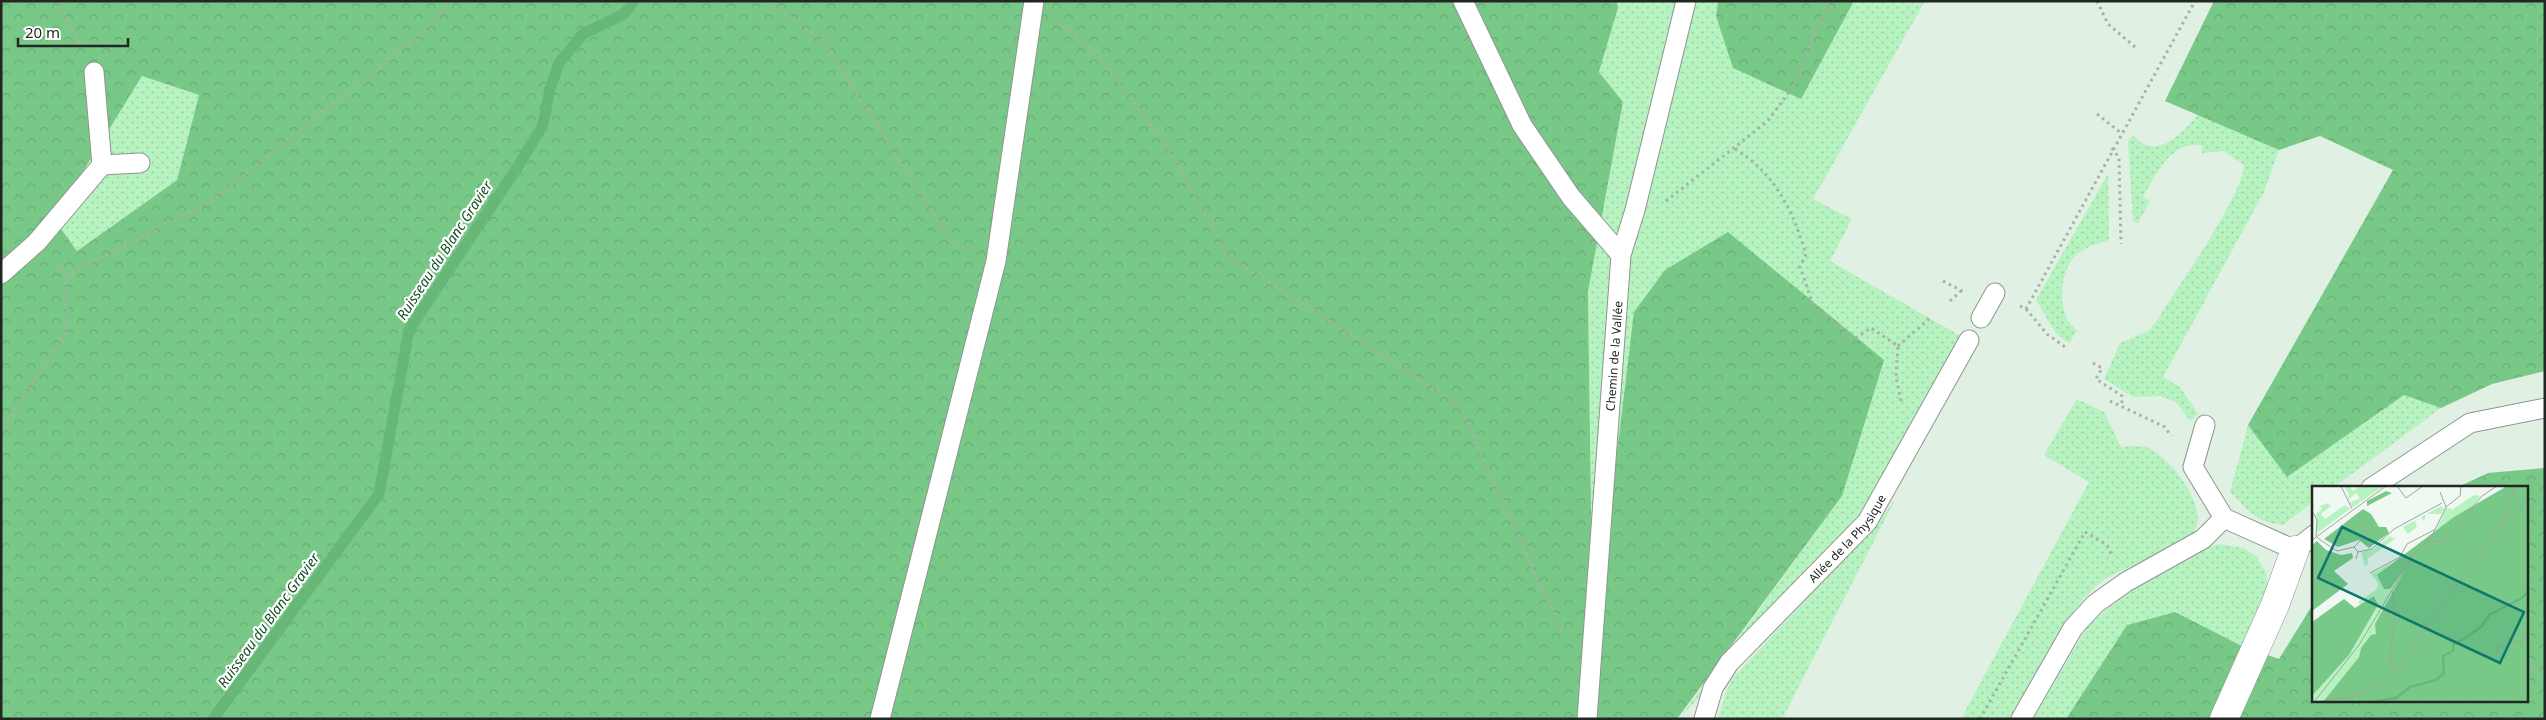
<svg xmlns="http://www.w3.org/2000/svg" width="2546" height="720" font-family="'Noto Sans',sans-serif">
<defs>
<pattern id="grass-dots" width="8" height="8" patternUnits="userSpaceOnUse" patternTransform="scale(1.25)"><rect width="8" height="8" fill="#b6f3c0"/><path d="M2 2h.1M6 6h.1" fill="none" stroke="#9cd0a5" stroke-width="1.8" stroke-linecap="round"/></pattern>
<pattern id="forest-crowns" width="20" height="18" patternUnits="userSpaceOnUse" patternTransform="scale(1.25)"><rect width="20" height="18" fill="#78c988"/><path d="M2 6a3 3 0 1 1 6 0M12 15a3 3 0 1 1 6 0" fill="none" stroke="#68ac75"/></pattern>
</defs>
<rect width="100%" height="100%" fill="#f0f9f1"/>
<path fill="#e0f0e2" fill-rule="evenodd" d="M 1854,1 L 2545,1 L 2545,719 L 1677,719 L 1728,232 ZM 2314,488 L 2527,488 L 2527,701 L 2314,701 Z"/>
<path fill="url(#grass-dots)" d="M 1617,1 L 1718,1 L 1716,16 L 1801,98 L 1854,1 L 1925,1 L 1813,199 L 1852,219 L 1830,261 L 1964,338 L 1862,517 L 1679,719 L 1842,496 L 1593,658 L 1588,292 L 1623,103 L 1599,72 L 1618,8 Z
M 142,76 L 199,95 L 177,180 L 77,251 L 54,219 Z
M 2198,115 L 2279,150 L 2263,194 L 2163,377 L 2180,387 L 2198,414 L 2190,421 L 2176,402 L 2160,396 L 2133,397 L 2104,379 L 2120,343 L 2148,331 L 2158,319 C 2178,286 2242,198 2244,165 L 2224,151 L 2202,153 L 2202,146 C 2172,138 2155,176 2143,197 L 2150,201 L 2138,223 L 2133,221 L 2128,141 L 2133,135 C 2136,138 2141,143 2145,145 C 2166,153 2186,128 2198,115 Z
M 2108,174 L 2109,240 C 2098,243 2084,248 2076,255 C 2061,269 2058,301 2067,319 C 2069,323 2074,327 2077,331 L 2069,343 L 2057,335 L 2036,300 Z
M 2404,395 L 2441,408 L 2334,487 L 2314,488 L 2313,502 L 2283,525 C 2253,521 2251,512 2230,492 L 2248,425 L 2287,476 Z
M 2077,399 L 2104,412 L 2121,447 C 2129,447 2141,445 2148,448 C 2170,458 2210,507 2194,532 C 2179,554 2127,564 2104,580 C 2064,610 2036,676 2011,719 L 1961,719 L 2089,482 L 2044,455 Z
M 1895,500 L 1782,719 L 1718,719 L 1726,692 L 1732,679 L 1858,544 Z
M 2218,544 L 2244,548 L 2257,557 L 2266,573 L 2268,590 L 2242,646 L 2175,612 L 2127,625 L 2066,719 L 2033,719 L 2087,627 L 2120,598 L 2198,552 Z"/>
<path fill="url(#forest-crowns)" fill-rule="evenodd" d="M 1,1 L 1617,1 L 1618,8 L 1599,72 L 1623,102 L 1588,292 L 1593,652 L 1634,312 L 1665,270 L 1728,232 L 1884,360 L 1842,496 L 1677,719 L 1,719 ZM 142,76 L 199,95 L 177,180 L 77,251 L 54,219 Z
M 1718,1 L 1854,1 L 1801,99 L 1733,68 L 1716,16 Z
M 2214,1 L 2545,1 L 2545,371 L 2492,384 L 2441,408 L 2404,395 L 2287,477 L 2248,425 L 2393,170 L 2320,136 L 2279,150 L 2165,101 Z
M 2545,468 L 2545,719 L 2066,719 L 2127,625 L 2175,612 L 2242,646 L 2279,659 L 2313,604 L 2314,701 L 2527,701 L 2527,488 L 2458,487 L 2488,473 Z"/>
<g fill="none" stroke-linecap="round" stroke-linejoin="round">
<path stroke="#67b878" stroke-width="11" d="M 213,719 L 379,494 L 409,330 L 517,168 L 543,125 L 550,89 L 559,63 L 583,34 L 624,14 L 634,1"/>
<g stroke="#8e968f" stroke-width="21">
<g id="service">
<path d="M 1463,1 L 1522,125 L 1571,197 L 1621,255"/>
<path d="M 102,165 L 140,163"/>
<path d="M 1,274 L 37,242 L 102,165 L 94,72"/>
<path d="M 1981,318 L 1995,293"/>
<path d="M 2205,425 L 2193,467 L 2224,518 L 2295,550 L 2314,535"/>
<path d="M 2371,488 L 2470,423 L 2545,408"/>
<path d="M 880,719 L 996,261 L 1034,1"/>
<path id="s1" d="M 1587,719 L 1621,255 L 1635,210 L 1686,1"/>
<path id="s2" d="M 1704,719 L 1713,688 L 1729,663 L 1867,522 L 1969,340"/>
<path d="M 2021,719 L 2073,628 L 2095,604 L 2126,582 L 2203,539 L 2224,518"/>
</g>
</g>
<g stroke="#8e968f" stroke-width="29">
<path id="pedestrian" d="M 2224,719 L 2275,605 L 2295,550"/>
</g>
<path stroke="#a8afa9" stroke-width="3" stroke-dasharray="2.5 4" stroke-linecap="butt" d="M 57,1 L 81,47
M 768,1 L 825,43 L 953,244 L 970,251
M 2097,1 L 2108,24 L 2135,47
M 1060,22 L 1095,52 L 1171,151 L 1227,255 L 1459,405 L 1562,632 L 1565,635
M 2097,114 L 2121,133
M 2112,148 L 2119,158 L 2121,244
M 1735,149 C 1775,173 1793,211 1806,254 L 1800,267 L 1815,310 L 1836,322 L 1854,339 L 1871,328 L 1898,346 L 1896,377 L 1901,401
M 1666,201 L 1768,121 L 1796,82 L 1820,20 L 1833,1
M 66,276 L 213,200 L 420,35 L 451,1
M 1943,281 L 1964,292
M 1950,301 L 1961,291
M 2020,306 L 2026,309 L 2195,1
M 2026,309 L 2047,334 L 2068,349
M 1898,346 L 1929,319
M 2093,363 L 2102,368 L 2096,379 L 2122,396 L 2122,406
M 2110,401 L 2165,427 L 2171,436
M 1,433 L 67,330 L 66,276 L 55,264
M 2527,664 L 2545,677
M 1980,719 L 2085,532 L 2107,545 L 2112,556"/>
<use href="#service" stroke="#fff" stroke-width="19"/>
<use href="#pedestrian" stroke="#fff" stroke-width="28"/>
</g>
<g text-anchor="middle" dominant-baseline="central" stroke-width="4.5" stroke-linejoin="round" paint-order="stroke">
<g font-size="12" fill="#222623" stroke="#fff">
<text stroke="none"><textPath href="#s1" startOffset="364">Chemin de la Vallée</textPath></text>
<text stroke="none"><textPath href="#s2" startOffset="234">Allée de la Physique</textPath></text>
</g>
<g font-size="14" font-style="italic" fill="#144e24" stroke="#fff">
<text transform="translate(444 250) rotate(-57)">Ruisseau du Blanc Gravier</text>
<text transform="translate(268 620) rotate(-54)">Ruisseau du Blanc Gravier</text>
</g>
</g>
<g transform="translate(2312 486)">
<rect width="216" height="216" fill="#f0f9f1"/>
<path d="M 32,0 L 37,0 L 41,5 L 48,0 L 72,0 L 41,21 L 37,17 L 48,12 L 44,7 L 35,15 L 37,8 ZM 162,9 L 168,10 L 162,19 L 123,47 L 134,22 L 141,23 ZM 16,17 L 19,20 L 9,28 L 13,33 L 33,19 L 38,23 L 5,47 L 4,28 L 10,23 L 8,20 ZM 129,20 L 132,23 L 129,28 L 114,28 L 112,35 L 109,31 L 103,35 L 105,41 L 96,48 L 91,41 ZM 78,50 L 83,53 L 55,73 L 57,77 L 53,80 L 49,66 L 61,64 ZM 93,70 L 73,80 L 96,77 L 75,116 L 64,148 L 49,162 L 47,171 L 16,213 L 0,216 L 0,210 L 37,169 L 66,119 L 62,110 L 50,120 L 46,116 L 65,103 L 66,97 L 59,88 Z" fill="#b6f3c0"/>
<path d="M 195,0 L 216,0 L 216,216 L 11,216 L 47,171 L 49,162 L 59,149 L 64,148 L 63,138 L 94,82 L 78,103 L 72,103 L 65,89 L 142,31 ZM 74,5 L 80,7 L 55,20 L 55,15 ZM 51,23 L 59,28 L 67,41 L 74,41 L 77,47 L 57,62 L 47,54 L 26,61 L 12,53 ZM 5,55 L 14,64 L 29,69 L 40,67 L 41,72 L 22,85 L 36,98 L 0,125 L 0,59 ZM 62,110 L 66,119 L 37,169 L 0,210 L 0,136 L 32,113 L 43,122 Z" fill="#78c988"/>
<path fill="none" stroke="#67b878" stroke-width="2.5" d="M 59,216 L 84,212 L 98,201 L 124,194 L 132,187 L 131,170 L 141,165 L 142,157 L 150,154 L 170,140 L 177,129 L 210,112 L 217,105"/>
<path fill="none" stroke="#9ea59f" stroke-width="1" d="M 29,0 L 40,23M 85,0 L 94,12 L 111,0M 134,21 L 148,10 L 149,0M 0,25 L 5,34 L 4,50 L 7,53 L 25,65 L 42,61 L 46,66 L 44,73M 190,35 L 203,0M 0,54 L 74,0M 115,56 L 133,54 L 170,10 L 185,0M 42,61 L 55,48 L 50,37M 46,66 L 60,63 L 82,43 L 130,17M 58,87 L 88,71 L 95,58 L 124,43M 80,105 L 83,127 L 78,171 L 82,188M 184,169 L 186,162 L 217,152M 2,216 L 39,211 L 79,192 L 189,38 L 217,12M 2,216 L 47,159 L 102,68 L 119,52 L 134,21 L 128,6"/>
<path fill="#0f766e" fill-opacity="0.15" stroke="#0f766e" stroke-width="2.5" d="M 30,41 L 212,126 L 188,177 L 6,92 Z"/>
<rect width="216" height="216" fill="none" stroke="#222623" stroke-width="2.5"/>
</g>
<rect width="2546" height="720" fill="none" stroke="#222623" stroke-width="5"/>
<path d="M18 38v8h110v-8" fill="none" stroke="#222623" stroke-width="2.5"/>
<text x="25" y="38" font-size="15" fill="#222623" stroke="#ffffff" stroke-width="4" paint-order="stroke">20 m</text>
</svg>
